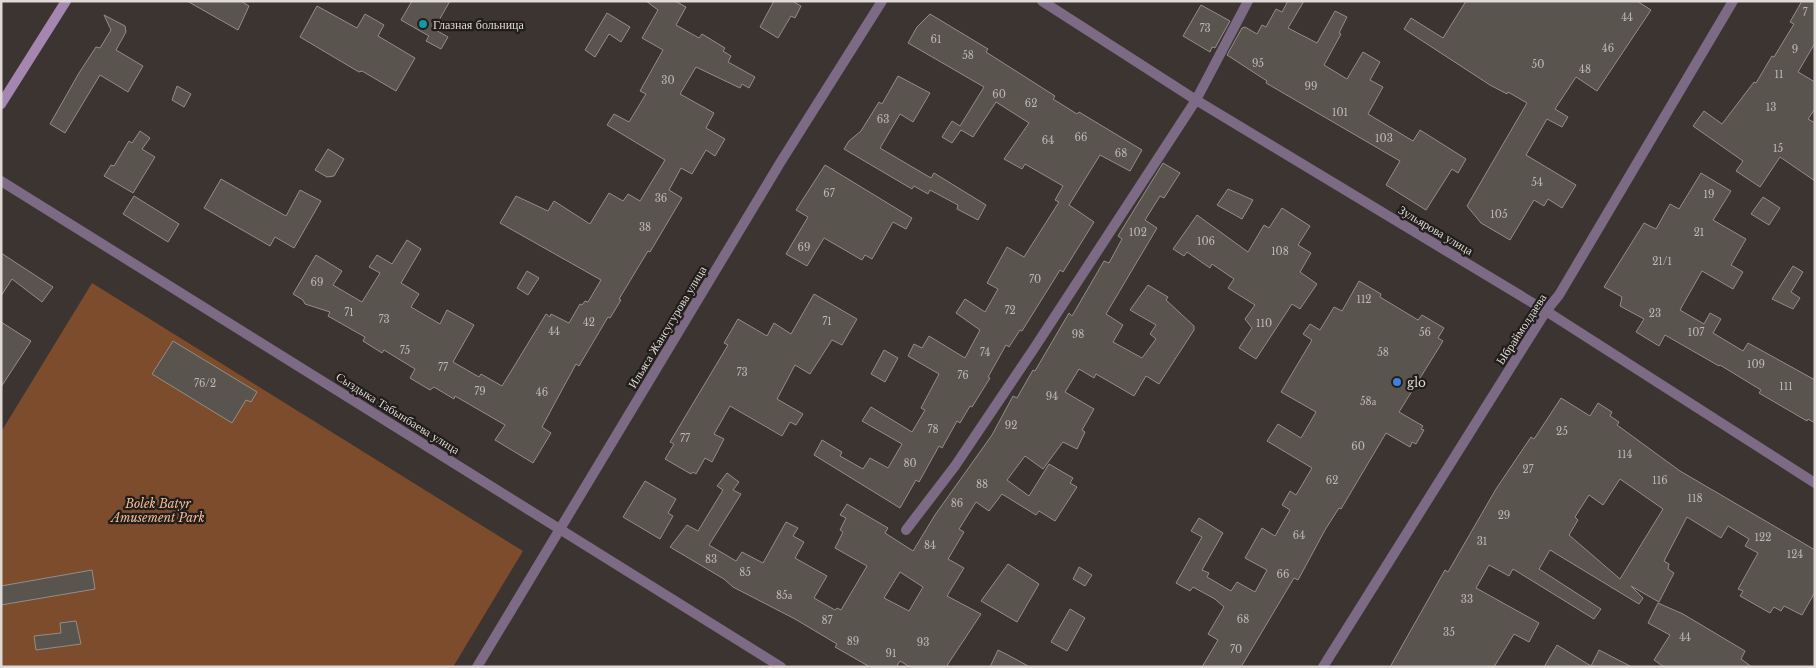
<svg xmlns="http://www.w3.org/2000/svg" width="1816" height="668" font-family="'Libre Baskerville',serif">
<rect width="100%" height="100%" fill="#3b3430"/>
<path fill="#7c4c2d" d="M 92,283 L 523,551 L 453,667 L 1,667 L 1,432 Z"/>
<path fill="#59544d" stroke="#938e87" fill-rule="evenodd" d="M 187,1 L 241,1 L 249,6 L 238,30 Z
M 412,1 L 450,1 L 434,29 L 448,37 L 441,49 L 426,41 L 429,36 L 401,20 Z
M 646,1 L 675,1 L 686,7 L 676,25 L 699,38 L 702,34 L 725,48 L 723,51 L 731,56 L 728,62 L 755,77 L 749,88 L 742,84 L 740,88 L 696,67 L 680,94 L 714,113 L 706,128 L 725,139 L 715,156 L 706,150 L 692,174 L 681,168 L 669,190 L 682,198 L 650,252 L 648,251 L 619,299 L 621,300 L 610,318 L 608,317 L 579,366 L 576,364 L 557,399 L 542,427 L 551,433 L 533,463 L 495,440 L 505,425 L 455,396 L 454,399 L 434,387 L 430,390 L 410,378 L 415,369 L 384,350 L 382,353 L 363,341 L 365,337 L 328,316 L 330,312 L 305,304 L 303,300 L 293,294 L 316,255 L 342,271 L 333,285 L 362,302 L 380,273 L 369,267 L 377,255 L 392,264 L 407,240 L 421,249 L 401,283 L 419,294 L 411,307 L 440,324 L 447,310 L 474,325 L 453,362 L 479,377 L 481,374 L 502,386 L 546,314 L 550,317 L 551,314 L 569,323 L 580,304 L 582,305 L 585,301 L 588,302 L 601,280 L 500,223 L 516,196 L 548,211 L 554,201 L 590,224 L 609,193 L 623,201 L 628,194 L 640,201 L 665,160 L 607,125 L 614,114 L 629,122 L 646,94 L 640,91 L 663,50 L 642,38 L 658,10 Z
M 774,1 L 792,1 L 801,6 L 795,18 L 791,16 L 778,38 L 760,27 Z
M 1288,1 L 1304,1 L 1288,28 L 1317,43 L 1335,11 L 1347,17 L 1339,33 L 1341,34 L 1324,65 L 1347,79 L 1363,52 L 1380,62 L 1370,80 L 1383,87 L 1368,114 L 1413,141 L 1420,130 L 1466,159 L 1458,173 L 1452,169 L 1426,210 L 1386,185 L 1400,161 L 1266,83 L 1267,81 L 1227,55 L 1242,28 L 1245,27 L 1257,34 L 1262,25 L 1266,27 L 1276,9 L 1282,12 Z
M 1466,1 L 1637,1 L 1651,10 L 1597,91 L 1576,77 L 1555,109 L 1568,117 L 1562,127 L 1547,119 L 1526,155 L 1576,185 L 1562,208 L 1548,199 L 1544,206 L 1534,200 L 1510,240 L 1481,223 L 1467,206 L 1527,103 L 1508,92 L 1507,94 L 1490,85 L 1404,29 L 1411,18 L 1443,38 Z
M 1802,1 L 1815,1 L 1815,43 L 1798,72 L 1815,82 L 1815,109 L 1808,119 L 1815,123 L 1815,181 L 1780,157 L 1760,187 L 1736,171 L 1743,161 L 1693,126 L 1704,111 L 1722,124 L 1754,82 L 1756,83 L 1772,56 L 1774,57 L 1794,24 L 1790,22 Z
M 1201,5 L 1230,21 L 1215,48 L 1212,47 L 1210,52 L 1183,36 Z
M 317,6 L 357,28 L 365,14 L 384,25 L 378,36 L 415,58 L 396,91 L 362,71 L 359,72 L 300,37 Z
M 607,13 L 630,27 L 621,42 L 609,34 L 595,57 L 585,50 Z
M 930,14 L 988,49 L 986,52 L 1055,96 L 1053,99 L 1077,114 L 1079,112 L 1142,150 L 1130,171 L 1100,155 L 1069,205 L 1094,222 L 1063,272 L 1060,270 L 1022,331 L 1020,330 L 1009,347 L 1006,345 L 988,377 L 990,378 L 972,407 L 970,406 L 960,423 L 957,421 L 942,448 L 939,446 L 919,482 L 916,480 L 900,508 L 814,455 L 822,440 L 842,452 L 840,456 L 863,469 L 870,458 L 888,468 L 902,444 L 862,421 L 871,407 L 912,432 L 925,410 L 921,408 L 939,374 L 908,356 L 914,344 L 922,348 L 929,336 L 965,358 L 980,330 L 956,313 L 965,299 L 985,312 L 998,289 L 987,283 L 1007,247 L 1024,257 L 1059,202 L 1055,200 L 1063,186 L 1025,164 L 1022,169 L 1004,159 L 1029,123 L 996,102 L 973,137 L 961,130 L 952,143 L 942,137 L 952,121 L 960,126 L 984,87 L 908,43 L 917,27 Z
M 104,15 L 125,26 L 126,32 L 116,50 L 143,66 L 128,92 L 100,75 L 65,133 L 50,124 L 79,73 L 96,47 L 100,48 L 111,30 Z
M 898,76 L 930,93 L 913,122 L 900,114 L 880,148 L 931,178 L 934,173 L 986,205 L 978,220 L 957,209 L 958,205 L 930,190 L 928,194 L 914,186 L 912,189 L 844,149 L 849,141 L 861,131 L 879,102 L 882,104 Z
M 177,86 L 191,94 L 184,107 L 172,100 Z
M 140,131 L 150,138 L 142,149 L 155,157 L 133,193 L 104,176 L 111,165 L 114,166 L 129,141 L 132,143 Z
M 328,149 L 344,159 L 334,176 L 327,177 L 315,170 Z
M 1163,163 L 1180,173 L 1164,198 L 1160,196 L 1145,220 L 1157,228 L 1106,314 L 1123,325 L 1113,342 L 1142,358 L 1156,339 L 1150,334 L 1156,325 L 1130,310 L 1148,285 L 1168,297 L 1166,300 L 1194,326 L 1194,330 L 1159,384 L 1146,376 L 1134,396 L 1096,374 L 1094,378 L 1079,369 L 1065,392 L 1094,409 L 1082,430 L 1085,432 L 1077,449 L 1063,442 L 1043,469 L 1025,456 L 1007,480 L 1029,496 L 1049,464 L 1073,478 L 1070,483 L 1077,487 L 1055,521 L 1039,511 L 1036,515 L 1002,494 L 989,511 L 976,502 L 959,529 L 964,532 L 948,559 L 964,568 L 947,596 L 981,614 L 946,667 L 910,667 L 900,661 L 896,667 L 870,667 L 835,647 L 837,644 L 795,619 L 733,587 L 724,579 L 670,547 L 687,525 L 698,531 L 723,490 L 717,486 L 727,473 L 739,482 L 733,490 L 741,494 L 709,545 L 736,561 L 742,552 L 763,563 L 786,522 L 798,528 L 793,536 L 804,542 L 795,558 L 827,576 L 814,598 L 835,610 L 837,608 L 841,610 L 867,566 L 835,548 L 843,532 L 840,530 L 846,518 L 840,515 L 847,504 L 888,528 L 885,533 L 913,551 L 935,515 L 992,435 L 1013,396 L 1017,398 L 1033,370 L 1035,371 L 1069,313 L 1072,316 L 1104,261 L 1109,263 L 1122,239 L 1118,236 ZM 900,572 L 923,587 L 909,611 L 884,598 Z
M 825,165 L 912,218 L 906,229 L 893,222 L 872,259 L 865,255 L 862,260 L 824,238 L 807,266 L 786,254 L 808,217 L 796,210 Z
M 1701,173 L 1731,191 L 1713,220 L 1746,239 L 1731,265 L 1743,272 L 1733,289 L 1702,271 L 1680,310 L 1704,324 L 1710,313 L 1721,319 L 1713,333 L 1743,351 L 1748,343 L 1815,380 L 1815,423 L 1808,419 L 1807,421 L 1759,393 L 1761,390 L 1720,365 L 1719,366 L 1665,335 L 1659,346 L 1636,332 L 1644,319 L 1620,306 L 1622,297 L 1604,287 L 1644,223 L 1656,229 L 1670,204 L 1679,209 Z
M 221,179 L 286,216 L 300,190 L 321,201 L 294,248 L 275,237 L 270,246 L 204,208 Z
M 1228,189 L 1253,200 L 1242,219 L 1217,205 Z
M 134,196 L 179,224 L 168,242 L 123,214 Z
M 1763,197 L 1780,208 L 1769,225 L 1751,214 Z
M 1282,208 L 1310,226 L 1298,245 L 1311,253 L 1300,272 L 1317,284 L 1300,309 L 1292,304 L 1256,359 L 1239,348 L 1252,328 L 1245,319 L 1255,305 L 1228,288 L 1234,279 L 1212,264 L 1210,268 L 1187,252 L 1184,256 L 1173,249 L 1197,215 L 1248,252 L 1264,225 L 1269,228 Z
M 1,253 L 53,287 L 42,302 L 12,279 L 1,296 Z
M 1793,266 L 1803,272 L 1791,292 L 1800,298 L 1793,309 L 1772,299 Z
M 527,271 L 539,278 L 528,295 L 517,288 Z
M 1359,281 L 1381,294 L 1380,297 L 1418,320 L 1422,315 L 1444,328 L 1438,338 L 1443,341 L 1399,412 L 1423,426 L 1421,429 L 1424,430 L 1416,444 L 1412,442 L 1410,447 L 1386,433 L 1341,509 L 1339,508 L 1325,530 L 1298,580 L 1294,578 L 1241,667 L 1202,667 L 1218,640 L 1208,634 L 1224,607 L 1215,599 L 1193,587 L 1190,591 L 1176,583 L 1202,537 L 1191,531 L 1199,518 L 1223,533 L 1202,570 L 1209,573 L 1207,577 L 1231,591 L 1237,582 L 1255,592 L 1267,570 L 1245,558 L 1262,528 L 1275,536 L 1290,510 L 1282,505 L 1290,491 L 1296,495 L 1312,468 L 1267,441 L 1278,424 L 1301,438 L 1316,412 L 1281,392 L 1312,340 L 1303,334 L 1310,324 L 1320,330 L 1334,307 L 1342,311 Z
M 814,294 L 857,319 L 842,345 L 832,340 L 810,374 L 795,365 L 777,399 L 803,414 L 796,425 L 790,422 L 782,436 L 730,406 L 714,434 L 724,439 L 712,462 L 705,458 L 696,474 L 693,472 L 691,474 L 665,459 L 674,444 L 670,442 L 728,345 L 724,343 L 738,319 L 767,336 L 774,323 L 791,334 Z
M 1,322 L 31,341 L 1,387 Z
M 173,341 L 257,392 L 251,402 L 246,400 L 232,423 L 152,374 Z
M 884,350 L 898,358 L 885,382 L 871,374 Z
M 1561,398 L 1590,416 L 1598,403 L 1612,412 L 1610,416 L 1619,422 L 1617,425 L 1680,471 L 1815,550 L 1815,592 L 1802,615 L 1784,606 L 1781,611 L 1774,607 L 1770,613 L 1740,596 L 1743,591 L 1738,589 L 1758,553 L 1745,546 L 1749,539 L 1728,526 L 1721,538 L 1687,517 L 1664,561 L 1669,564 L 1668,569 L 1674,573 L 1659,602 L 1631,586 L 1643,598 L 1639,604 L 1550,550 L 1539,569 L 1601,609 L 1594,619 L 1513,569 L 1509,576 L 1489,565 L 1476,588 L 1539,623 L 1529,642 L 1514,634 L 1494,667 L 1390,667 L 1445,570 L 1448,572 L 1496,489 L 1531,437 L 1534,439 ZM 1620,479 L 1663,509 L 1620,579 L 1569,535 L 1578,520 L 1575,517 L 1589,495 L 1603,505 Z
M 645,481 L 676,499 L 668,513 L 673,516 L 660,539 L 623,517 Z
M 1008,564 L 1039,584 L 1017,622 L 981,601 Z
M 1079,567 L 1092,575 L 1085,586 L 1073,579 Z
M 92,570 L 95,589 L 1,605 L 1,586 Z
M 1658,603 L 1683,614 L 1745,651 L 1741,659 L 1752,667 L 1664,667 L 1654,660 L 1670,635 L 1648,623 Z
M 1070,609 L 1085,618 L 1067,651 L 1051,642 Z
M 76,621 L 81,644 L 36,650 L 34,636 L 61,633 L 60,623 Z
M 1557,645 L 1591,666 L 1599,650 L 1632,667 L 1544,667 Z
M 998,650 L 1006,654 L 1030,667 L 990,667 Z"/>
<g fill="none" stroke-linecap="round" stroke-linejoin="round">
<path stroke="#7d6a84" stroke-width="10" d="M 906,530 L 955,466 L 1033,350 L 1196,100 L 1248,1
M 477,667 L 780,163 L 882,1
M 1323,667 L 1546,311 L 1559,295 L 1733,1"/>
<path stroke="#7d6a84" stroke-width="10" d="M 1042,1 L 1196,100 L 1546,311 L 1815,483
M 1,181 L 781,667"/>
<path stroke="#a586b0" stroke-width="10" d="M 1,104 L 66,1"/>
</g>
<circle fill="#0f9aa8" stroke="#201d1b" stroke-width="2" cx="423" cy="24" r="5"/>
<circle fill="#3f7fe0" stroke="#201d1b" stroke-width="2" cx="1397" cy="382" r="5"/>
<g text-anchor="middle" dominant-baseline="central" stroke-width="4.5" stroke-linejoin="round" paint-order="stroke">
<g font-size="10" fill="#beb8b5">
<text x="1805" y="12">7</text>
<text x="1627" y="17">44</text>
<text x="1205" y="28">73</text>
<text x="936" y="39">61</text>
<text x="1608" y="48">46</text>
<text x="1795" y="49">9</text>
<text x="968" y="55">58</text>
<text x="1258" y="63">95</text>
<text x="1538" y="64">50</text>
<text x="1585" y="69">48</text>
<text x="1779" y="74">11</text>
<text x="668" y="80">30</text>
<text x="1311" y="86">99</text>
<text x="999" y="94">60</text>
<text x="1031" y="103">62</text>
<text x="1771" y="107">13</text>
<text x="1340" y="112">101</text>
<text x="883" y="119">63</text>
<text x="1081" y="137">66</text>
<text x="1384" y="138">103</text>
<text x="1048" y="140">64</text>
<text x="1778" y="148">15</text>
<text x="1121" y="153">68</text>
<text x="1537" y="182">54</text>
<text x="829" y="193">67</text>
<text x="1709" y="194">19</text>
<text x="661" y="198">36</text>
<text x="1499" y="214">105</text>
<text x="645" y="227">38</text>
<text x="1138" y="232">102</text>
<text x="1699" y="232">21</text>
<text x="1206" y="241">106</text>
<text x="804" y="247">69</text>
<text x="1280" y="251">108</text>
<text x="1662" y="261">21/1</text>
<text x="1035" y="279">70</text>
<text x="317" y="282">69</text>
<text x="1364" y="299">112</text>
<text x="1010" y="310">72</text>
<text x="349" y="312">71</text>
<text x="1655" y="313">23</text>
<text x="384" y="319">73</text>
<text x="827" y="321">71</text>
<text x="589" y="322">42</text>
<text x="1264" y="323">110</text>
<text x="554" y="331">44</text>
<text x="1425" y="332">56</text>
<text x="1696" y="332">107</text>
<text x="1078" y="334">98</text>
<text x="405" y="350">75</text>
<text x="985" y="352">74</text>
<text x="1383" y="352">58</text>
<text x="1756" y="364">109</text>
<text x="443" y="367">77</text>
<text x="742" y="372">73</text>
<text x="963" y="375">76</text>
<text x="205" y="383">76/2</text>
<text x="1786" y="386">111</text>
<text x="480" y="391">79</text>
<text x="542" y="392">46</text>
<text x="1052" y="396">94</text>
<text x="1368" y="401">58а</text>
<text x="1011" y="425">92</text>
<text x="933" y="429">78</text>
<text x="1562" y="431">25</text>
<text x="685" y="438">77</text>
<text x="1358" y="446">60</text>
<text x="1625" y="454">114</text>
<text x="910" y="463">80</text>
<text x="1528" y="469">27</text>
<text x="1332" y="480">62</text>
<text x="1660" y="480">116</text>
<text x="982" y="484">88</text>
<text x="1695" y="498">118</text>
<text x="957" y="503">86</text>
<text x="1504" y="515">29</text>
<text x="1299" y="535">64</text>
<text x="1763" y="537">122</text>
<text x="1482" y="541">31</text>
<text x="930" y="545">84</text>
<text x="1795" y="554">124</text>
<text x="711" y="559">83</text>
<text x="745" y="572">85</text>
<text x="1283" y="574">66</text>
<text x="784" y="595">85а</text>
<text x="1467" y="599">33</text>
<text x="1243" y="619">68</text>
<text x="827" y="620">87</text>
<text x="1449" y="632">35</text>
<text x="1685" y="637">44</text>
<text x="853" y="641">89</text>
<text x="923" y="642">93</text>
<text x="1236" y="649">70</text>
<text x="891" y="653">91</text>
</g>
<g font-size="12" fill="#dfdad8" stroke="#201d1b" text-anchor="start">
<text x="433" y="24">Глазная больница</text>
<text x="1407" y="382">glo</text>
</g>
<g font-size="12" fill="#dfdad8" stroke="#201d1b">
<text transform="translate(1436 230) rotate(31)">Зульярова улица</text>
<text transform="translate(667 327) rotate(-59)">Ильяса Жансугурова улица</text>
<text transform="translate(1521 329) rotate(-57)">Ыбраймолдаева</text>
<text transform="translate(398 413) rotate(32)">Сыздыка Табынбаева улица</text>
</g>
<g font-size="12" font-style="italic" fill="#f3ba97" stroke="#201d1b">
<text x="158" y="503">Bolek Batyr<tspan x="158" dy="14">Amusement Park</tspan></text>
</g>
</g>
<rect width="1816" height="668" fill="none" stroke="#dfdad8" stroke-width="5"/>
</svg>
